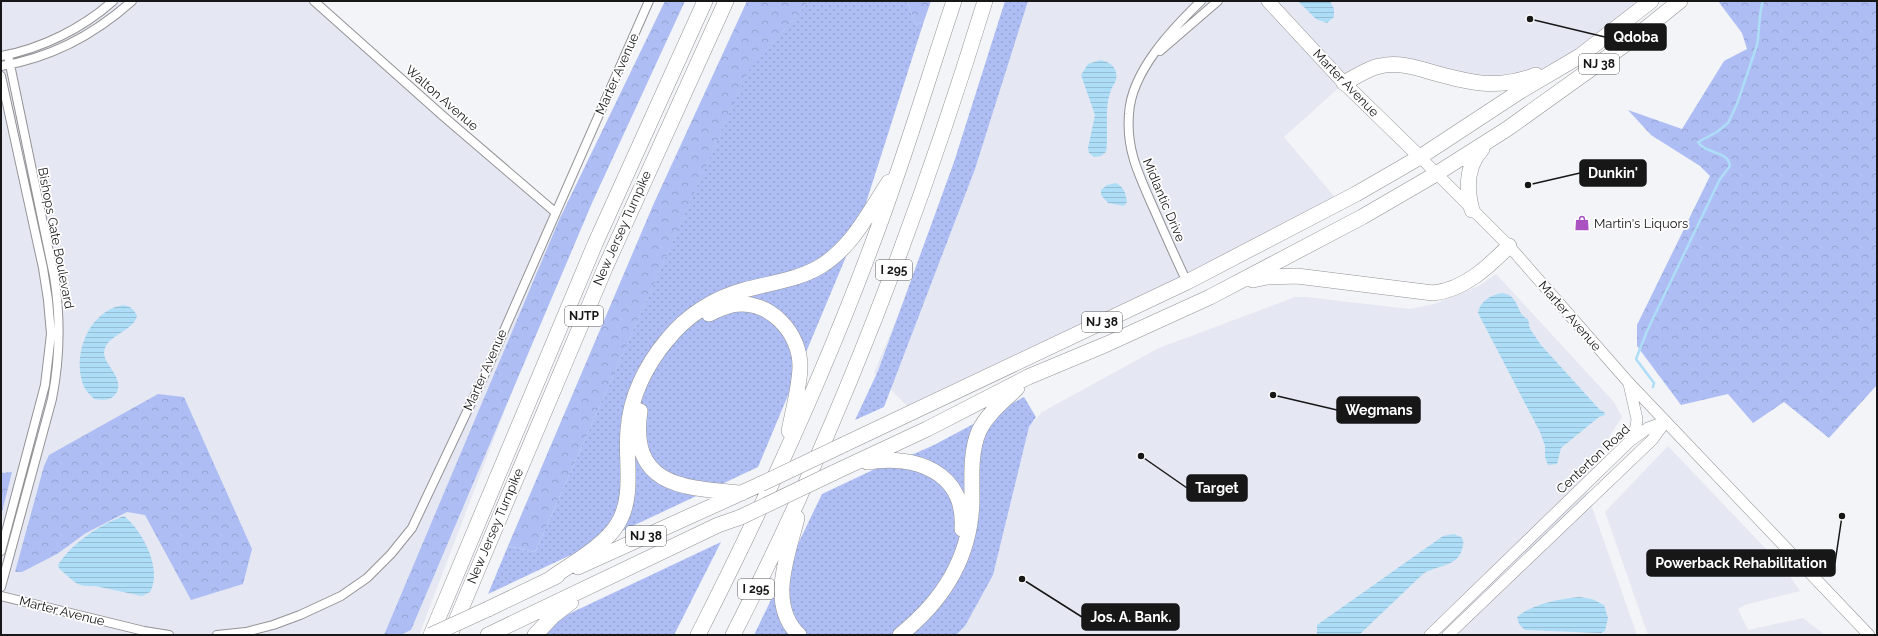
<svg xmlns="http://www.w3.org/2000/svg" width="1878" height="636" font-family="Raleway,sans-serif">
<defs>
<pattern id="grass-dots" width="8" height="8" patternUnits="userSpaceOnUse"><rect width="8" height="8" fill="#aebef4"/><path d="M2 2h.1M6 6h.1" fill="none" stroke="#95a3d0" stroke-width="1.8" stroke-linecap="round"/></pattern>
<pattern id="forest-crowns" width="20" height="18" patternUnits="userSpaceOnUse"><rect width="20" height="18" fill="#aebef4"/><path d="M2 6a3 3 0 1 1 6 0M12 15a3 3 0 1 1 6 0" fill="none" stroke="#95a3d0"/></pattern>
<pattern id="water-rules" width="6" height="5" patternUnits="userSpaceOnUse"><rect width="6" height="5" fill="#aeddf7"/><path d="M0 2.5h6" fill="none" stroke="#95bdd3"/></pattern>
</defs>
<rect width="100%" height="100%" fill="#f3f4f7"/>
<path fill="#e5e8f2" d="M 1,1 L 316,1 L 512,176 L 577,229 L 529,347 L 419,635 L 1,635 Z
M 1009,1 L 1651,1 L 1580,56 L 1515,81 L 1404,66 L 1344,83 L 1284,137 L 1339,202 L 913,412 L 874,373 L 913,279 L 970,128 Z
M 1496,274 L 1614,402 L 1622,417 L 1606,442 L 1585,487 L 1637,635 L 956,635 L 965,626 L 1020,461 L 1029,427 L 1042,412 L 1159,348 L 1295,297 L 1306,297 L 1410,309 L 1434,304 L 1479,286 Z
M 1668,446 L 1784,568 L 1800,591 L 1745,605 L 1738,609 L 1748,630 L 1803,618 L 1825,635 L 1648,635 L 1605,512 Z"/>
<path fill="url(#grass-dots)" d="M 809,1 L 907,1 L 916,25 L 924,21 L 858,228 L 758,467 L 488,594 L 508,546 L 535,552 L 748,71 Z
M 1005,1 L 1028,1 L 975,169 L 884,407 L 855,420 L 878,371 L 954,162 Z
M 1024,397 L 1036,417 L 1029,427 L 993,575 L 965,626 L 956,635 L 754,635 L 822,494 L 892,461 L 916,453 L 934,445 Z
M 721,542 L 674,635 L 524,635 Z"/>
<path fill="url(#forest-crowns)" d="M 665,1 L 685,1 L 592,203 L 411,630 L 400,635 L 384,635 L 560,218 Z
M 747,1 L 809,1 L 748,72 L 535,552 L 508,546 L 654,203 Z
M 907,1 L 931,1 L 924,21 L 916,25 Z
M 1718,1 L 1877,1 L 1877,385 L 1829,438 L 1784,402 L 1753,423 L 1728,394 L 1681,405 L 1637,346 L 1637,325 L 1710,176 L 1700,166 L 1651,135 L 1628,110 L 1682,129 L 1724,61 L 1747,49 L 1742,33 Z
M 158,394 L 184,397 L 252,549 L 243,584 L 191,600 L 145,515 L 127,512 L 86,533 L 57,554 L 22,572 L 15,572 L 44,466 L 49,455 Z
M 12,472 L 1,516 L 1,473 Z"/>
<path fill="url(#water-rules)" d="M 1298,1 L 1330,1 L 1334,9 L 1334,17 L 1327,23 L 1316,19 Z
M 1100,60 C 1107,61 1115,65 1116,73 C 1118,82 1112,85 1110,93 C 1104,111 1109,133 1106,152 L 1101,156 L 1094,157 L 1089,153 L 1088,148 L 1095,115 L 1081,75 L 1088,64 Z
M 1116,183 C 1124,187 1126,194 1127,202 L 1124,206 L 1108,203 L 1101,195 L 1101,190 L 1107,185 Z
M 1502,293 C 1520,295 1516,315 1528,319 L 1530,329 L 1541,345 L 1600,410 L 1604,412 L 1605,415 L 1599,417 L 1561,448 L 1557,464 L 1548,465 L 1545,457 L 1545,446 L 1540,432 L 1478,313 C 1480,301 1491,295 1502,293 Z
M 123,305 C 130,306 134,309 137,316 C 133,332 107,334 104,352 C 103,365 127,379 115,395 C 110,401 101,400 94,399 C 90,394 85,391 83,384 C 72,354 89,311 123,305 Z
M 124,516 C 142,530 163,569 150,592 L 142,596 L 95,586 C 77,587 76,583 63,572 C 60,569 59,569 58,565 C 72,543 99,525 124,516 Z
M 1454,534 L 1461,537 C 1464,540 1464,544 1462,549 C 1458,567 1436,565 1423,574 L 1359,635 L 1317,635 L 1317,625 L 1443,536 Z
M 1579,597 L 1592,599 L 1604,605 L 1608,618 L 1605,631 L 1601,633 L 1525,630 L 1519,624 L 1517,617 C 1532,604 1559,599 1579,597 Z"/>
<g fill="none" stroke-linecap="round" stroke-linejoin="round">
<path stroke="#aeddf7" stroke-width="2.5" d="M 1653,387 L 1654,383 L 1636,359 L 1647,331 L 1720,179 L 1730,166 C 1729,151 1705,154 1698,142 L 1717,132 L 1728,123 L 1737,104 L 1757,45 C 1760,30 1758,16 1763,1"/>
<g stroke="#939396" stroke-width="10">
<path id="street" d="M 314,1 L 443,116 L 555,212
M 1160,51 L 1218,1
M 1,56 C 41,49 83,28 113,1
M 1,66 C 50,58 95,34 132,1
M 1,76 L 43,268 L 48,300 L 51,334 L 45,385 L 1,551
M 1187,282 C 1175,257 1164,232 1153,207 C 1139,175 1126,150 1129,114 C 1131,72 1172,29 1201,1
M 1,587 L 52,399 C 60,358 61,318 54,276 L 8,55
M 1,596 L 144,631 L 169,635
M 217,635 L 246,632 L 273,625 L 300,615 L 341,596 L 367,578 L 391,554 L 412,528 L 488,367 L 649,1"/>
</g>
<g stroke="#939396" stroke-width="12">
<path id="secondary" d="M 1420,157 L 1509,246 L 1629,383 L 1869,635
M 1629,384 L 1637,419 L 1636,427 L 1630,440
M 1430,635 L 1630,441 L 1648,428 L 1665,422
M 1448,635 L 1652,440 L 1665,422"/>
</g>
<g stroke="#939396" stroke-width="14">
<path id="primary" d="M 1268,1 L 1344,83 L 1420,157"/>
</g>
<g stroke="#939396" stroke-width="16">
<path id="highway" d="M 1344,83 C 1356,77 1368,68 1380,66 C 1397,62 1415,67 1431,72 C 1470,83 1497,90 1536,75
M 1472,210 C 1466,188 1466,166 1482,149
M 1253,280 L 1267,277 L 1297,276 L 1433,293 C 1464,290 1488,267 1509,246
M 709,314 C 717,310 724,307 732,305 C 769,298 801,333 800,368 C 799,389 793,411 789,431
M 640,411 C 629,487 684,488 742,493
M 845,444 L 1187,282 L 1356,194 L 1420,157 L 1519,92 L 1580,56 L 1651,1
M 867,462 C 915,454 966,472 962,529
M 833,473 L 927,429 L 1028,377 L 1107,344 L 1210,297 L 1362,217 L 1436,174 L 1507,129 L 1630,41 L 1680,1
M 797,518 C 788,555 767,604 799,635
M 578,567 L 761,484
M 550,579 C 571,564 604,546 617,525 C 635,497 625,461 628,430 C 630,397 646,365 667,340 C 686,316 714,298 744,290 C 770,283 798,280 821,266 C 853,246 869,212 889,182
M 488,609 L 557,576
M 431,635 L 595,244 L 705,1
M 450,635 L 605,268 L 726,1
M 488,635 L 718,525 L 741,517
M 535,635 L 553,616 L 571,602
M 698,635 C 763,507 823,377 873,242 C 903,163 927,82 954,1
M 733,635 C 837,432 918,219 985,1
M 900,635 C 944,600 971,557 972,500 C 972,477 970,452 979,431 C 987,414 1004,401 1017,388"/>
</g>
<use href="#street" stroke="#fff" stroke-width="8"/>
<use href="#secondary" stroke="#fff" stroke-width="11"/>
<use href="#primary" stroke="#fff" stroke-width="13"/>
<use href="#highway" stroke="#fff" stroke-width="15"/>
<g stroke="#939396" stroke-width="16" stroke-linecap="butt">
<path id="highway-bridge" d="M 761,484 L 845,444
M 741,517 L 833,473
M 431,635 L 488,609"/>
</g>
<use href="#highway-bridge" stroke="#fff" stroke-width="15"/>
</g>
<defs>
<g id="shop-bare" transform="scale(1.2)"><path d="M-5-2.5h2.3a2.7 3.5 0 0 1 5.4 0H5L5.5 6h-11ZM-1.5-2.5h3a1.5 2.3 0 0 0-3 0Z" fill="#aa53c0" stroke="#fff" stroke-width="2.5" paint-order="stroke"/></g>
</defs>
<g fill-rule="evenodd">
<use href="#shop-bare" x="1582" y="223"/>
</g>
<g text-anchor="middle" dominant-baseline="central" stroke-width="3.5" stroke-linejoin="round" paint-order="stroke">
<g fill="#fff" stroke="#5d5d5d" stroke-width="1">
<rect x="1579" y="54" width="40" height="20" rx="3"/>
<rect x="876" y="260" width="36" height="20" rx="3"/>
<rect x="565" y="306" width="38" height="20" rx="3"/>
<rect x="1082" y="312" width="40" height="20" rx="3"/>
<rect x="626" y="526" width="40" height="20" rx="3"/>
<rect x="738" y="579" width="36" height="20" rx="3"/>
</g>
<g font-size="12" font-weight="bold" fill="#171718">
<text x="1599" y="64">NJ 38</text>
<text x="894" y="270">I 295</text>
<text x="584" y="316">NJTP</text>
<text x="1102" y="322">NJ 38</text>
<text x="646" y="536">NJ 38</text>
<text x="756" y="589">I 295</text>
</g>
<g font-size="13" fill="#171718" stroke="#fff">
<text transform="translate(617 74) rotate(-66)">Marter Avenue</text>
<text transform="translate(1346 83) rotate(46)">Marter Avenue</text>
<text transform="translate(442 98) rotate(41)">Walton Avenue</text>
<text transform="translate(1164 200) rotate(67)">Midlantic Drive</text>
<text transform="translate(622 228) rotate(-66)">New Jersey Turnpike</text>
<text transform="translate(56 238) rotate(79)">Bishops Gate Boulevard</text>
<text transform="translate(1570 316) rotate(49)">Marter Avenue</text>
<text transform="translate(485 370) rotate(-66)">Marter Avenue</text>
<text transform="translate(1593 459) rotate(-43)">Centerton Road</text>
<text transform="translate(495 526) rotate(-67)">New Jersey Turnpike</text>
<text transform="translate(62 611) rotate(14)">Marter Avenue</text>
</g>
<g font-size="13" fill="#171718" stroke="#fff" text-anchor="start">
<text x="1594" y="223">Martin's Liquors</text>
</g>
</g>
<path fill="none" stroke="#171718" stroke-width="1.5" d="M1530 19L1605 37M1528 185L1580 173M1273 395L1337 410M1141 456L1187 488M1842 516L1835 563M1022 579L1082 617"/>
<g fill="#171718" stroke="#fff" stroke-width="1.5">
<circle cx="1530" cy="19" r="4"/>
<circle cx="1528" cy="185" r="4"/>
<circle cx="1273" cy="395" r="4"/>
<circle cx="1141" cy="456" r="4"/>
<circle cx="1842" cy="516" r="4"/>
<circle cx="1022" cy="579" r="4"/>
</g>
<g fill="#171718" stroke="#171718" stroke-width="1.5">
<rect x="1605" y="24" width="61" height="26" rx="4"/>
<rect x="1580" y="160" width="66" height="26" rx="4"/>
<rect x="1337" y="397" width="83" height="26" rx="4"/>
<rect x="1187" y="475" width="60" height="26" rx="4"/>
<rect x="1647" y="550" width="188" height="26" rx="4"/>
<rect x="1082" y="604" width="97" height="26" rx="4"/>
</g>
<g font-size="14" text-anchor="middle" font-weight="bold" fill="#fff">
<text x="1636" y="42">Qdoba</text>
<text x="1613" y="178">Dunkin'</text>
<text x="1379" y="415">Wegmans</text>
<text x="1217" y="493">Target</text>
<text x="1741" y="568">Powerback Rehabilitation</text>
<text x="1131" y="622">Jos. A. Bank.</text>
</g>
<rect width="1878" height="636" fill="none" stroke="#171718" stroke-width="4"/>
</svg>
